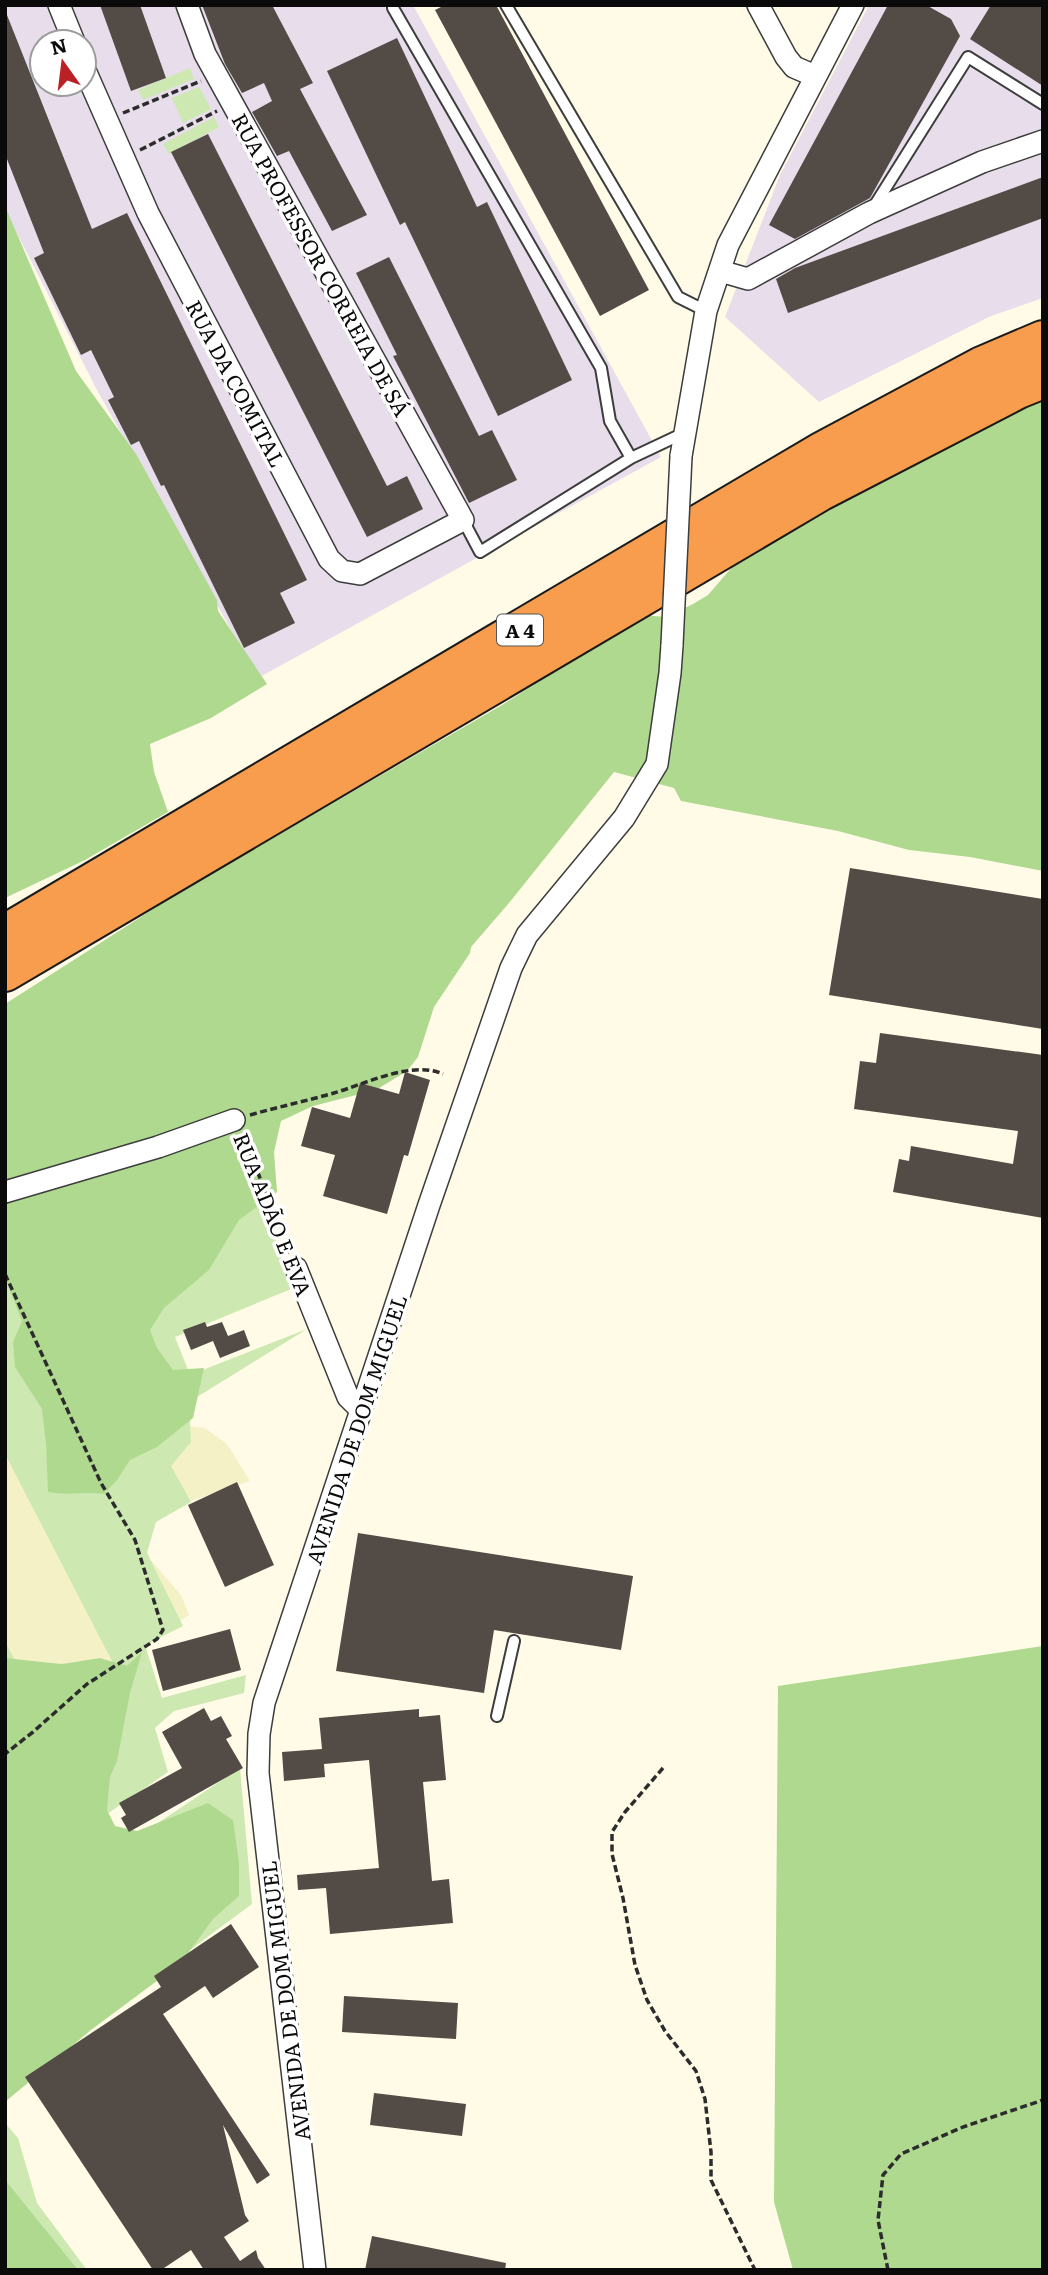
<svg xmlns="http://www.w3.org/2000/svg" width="1048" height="2275" font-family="Literata,serif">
<rect width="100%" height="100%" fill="#fffbe7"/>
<path fill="#e8ddea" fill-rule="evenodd" d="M 5,5 L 413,5 L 661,457 L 258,678 L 97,390 L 5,210 ZM 42,42 L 84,42 L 84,84 L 42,84 Z
M 869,5 L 1043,5 L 1043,298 L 991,316 L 819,402 L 725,317 L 780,175 Z"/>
<path fill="#f4f1c7" d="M 5,1278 L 183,1426 L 205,1428 L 227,1444 L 250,1481 L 164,1510 L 141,1535 L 150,1559 L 181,1595 L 189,1615 L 165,1630 L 127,1666 L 100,1658 L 62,1664 L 5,1658 Z"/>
<path fill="#cde9b1" d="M 190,68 L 194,79 L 143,100 L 138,90 Z
M 199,87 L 211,109 L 183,123 L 172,98 Z
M 214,117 L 219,127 L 169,154 L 163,144 Z
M 235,1136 L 296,1287 L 175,1337 L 190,1375 L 307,1329 L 189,1402 L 191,1442 L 171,1466 L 191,1502 L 156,1522 L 147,1553 L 183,1626 L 145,1645 L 162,1698 L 246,1675 L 244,1693 L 174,1711 L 155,1728 L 168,1772 L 97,1821 L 116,1851 L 240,1768 L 252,1904 L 97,2019 L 5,2026 L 5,1641 L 45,1719 L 115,1667 L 5,1454 L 5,1203 Z
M 5,2123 L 18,2138 L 37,2203 L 87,2270 L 5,2270 Z"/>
<path fill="#b0d990" d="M 5,206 L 76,371 L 136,454 L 217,600 L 218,611 L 267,684 L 211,718 L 150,744 L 154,772 L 168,812 L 85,860 L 5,898 Z
M 1043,400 L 1043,871 L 970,857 L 909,850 L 838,831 L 681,801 L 674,788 L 614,772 L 509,903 L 471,947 L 470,953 L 434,1007 L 418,1057 L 407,1071 L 376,1090 L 313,1106 L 281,1121 L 274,1152 L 277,1192 L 239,1220 L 209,1270 L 164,1308 L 150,1330 L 157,1348 L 173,1370 L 204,1368 L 193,1418 L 157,1447 L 130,1460 L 117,1480 L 104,1494 C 84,1491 70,1496 48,1492 L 46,1443 L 42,1409 L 15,1367 L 13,1342 L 22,1321 L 5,1278 L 5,1004 L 183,890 L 502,705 L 642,615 L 666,617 L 693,604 L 708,595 L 739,559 L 903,467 Z
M 1043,1646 L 1043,2270 L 793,2270 L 774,2202 L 778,1686 Z
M 142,1652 L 130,1693 L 117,1761 L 110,1777 L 107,1810 L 115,1826 L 137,1831 L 208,1803 L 233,1820 L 239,1862 L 239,1896 L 213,1919 L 181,1963 L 91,2030 L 5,2102 L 5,1658 L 62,1664 L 100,1658 L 127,1666 Z
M 5,2180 L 6,2181 L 78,2270 L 5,2270 Z"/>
<path fill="#524b46" d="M 100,5 L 140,5 L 166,78 L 131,91 Z
M 202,5 L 272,5 L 313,83 L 300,89 L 367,215 L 332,231 L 289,151 L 277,156 L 252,112 L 272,101 L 264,83 L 242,93 L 225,64 Z
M 445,5 L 496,5 L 649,290 L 600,316 L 435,10 Z
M 888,5 L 926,5 L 951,19 L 960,36 L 870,198 L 795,239 L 769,225 Z
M 991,5 L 1043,5 L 1043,86 L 970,39 Z
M 5,10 L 92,229 L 127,213 L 307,580 L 280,593 L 295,623 L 244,648 L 164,485 L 161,486 L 139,441 L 131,445 L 108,400 L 114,397 L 91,350 L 81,355 L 34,258 L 44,253 L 5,154 Z
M 397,38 L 477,207 L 487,202 L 572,380 L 498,416 L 405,222 L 400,225 L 327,71 Z
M 208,134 L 387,486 L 407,476 L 423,509 L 367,537 L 171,152 Z
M 1043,177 L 1043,218 L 788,313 L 776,279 L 795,268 Z
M 389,257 L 479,436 L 492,430 L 517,480 L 469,503 L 393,356 L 397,355 L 356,273 Z
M 850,868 L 1043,899 L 1043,1029 L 829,995 Z
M 880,1033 L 1043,1055 L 1043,1218 L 893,1192 L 899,1159 L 909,1161 L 911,1146 L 1013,1164 L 1018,1131 L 854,1109 L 860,1061 L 876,1063 Z
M 405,1072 L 430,1080 L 408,1156 L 404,1155 L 387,1214 L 323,1196 L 335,1155 L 301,1146 L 312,1107 L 350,1118 L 360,1083 L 399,1094 Z
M 205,1322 L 207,1327 L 222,1322 L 228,1336 L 244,1330 L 250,1346 L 220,1358 L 213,1341 L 191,1350 L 183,1330 Z
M 237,1482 L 274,1565 L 225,1587 L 188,1505 Z
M 358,1533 L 633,1576 L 621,1650 L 494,1630 L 484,1693 L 336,1671 Z
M 230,1629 L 241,1670 L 163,1691 L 152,1650 Z
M 204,1708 L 211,1721 L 221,1716 L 232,1736 L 226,1739 L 243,1768 L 129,1832 L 121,1818 L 126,1815 L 119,1803 L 182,1768 L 162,1732 Z
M 419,1709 L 419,1717 L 440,1715 L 446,1780 L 423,1782 L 432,1881 L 449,1879 L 453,1923 L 330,1934 L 326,1888 L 298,1890 L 297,1875 L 379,1868 L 369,1760 L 324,1764 L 325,1777 L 284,1781 L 282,1752 L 322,1749 L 319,1718 Z
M 231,1924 L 259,1967 L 213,1998 L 205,1986 L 163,2014 L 270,2175 L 257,2184 L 223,2125 L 245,2215 L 249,2221 L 224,2237 L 240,2261 L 256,2250 L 258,2258 L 266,2270 L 204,2270 L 191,2250 L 161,2270 L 153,2270 L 25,2077 L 161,1987 L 154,1976 Z
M 344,1996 L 458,2003 L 456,2039 L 342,2032 Z
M 374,2093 L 466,2104 L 462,2136 L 370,2125 Z
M 372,2236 L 506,2263 L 505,2270 L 365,2270 Z"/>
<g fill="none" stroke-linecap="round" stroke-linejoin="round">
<g stroke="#3d3d3d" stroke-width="14">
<path id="lane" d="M 506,5 L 678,297 L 706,311
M 393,8 L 601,368 L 610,421 L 631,458
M 873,208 L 968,57 L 1043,104
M 463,520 L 480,552 L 631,458 L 684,433
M 497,1716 L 514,1641"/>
</g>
<g stroke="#3d3d3d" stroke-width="24">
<path id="street" d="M 59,5 L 74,42
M 758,5 L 786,57 L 794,67 L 815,76
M 84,68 L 148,213 L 329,559 L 342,571 L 360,574 L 463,520 L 205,54 L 187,5
M 720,271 L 748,279 L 869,213 L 982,162 L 1043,141
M 681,456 L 706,311 L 728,245 L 853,5
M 5,1192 L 158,1147 L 234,1120
M 296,1268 L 348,1397 L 361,1410
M 315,2270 L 258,1773 L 259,1734 L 264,1703 L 429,1205 L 511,968 L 527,935 L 624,818 L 657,764 L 670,673 L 672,645"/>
</g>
<g stroke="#1b1b1b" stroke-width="42">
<path id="highway" d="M 5,934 L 821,452 L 982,366 L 1043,340
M 5,972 L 821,491 L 1018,389 L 1043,379"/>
</g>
<path stroke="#2c2c2c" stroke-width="3.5" stroke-dasharray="7 3.5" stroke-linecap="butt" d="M 123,113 L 201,81
M 140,150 L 217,111
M 250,1115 C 278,1107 306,1101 334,1093 C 365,1084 412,1060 443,1074
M 242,1133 L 290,1253
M 5,1274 L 101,1483 L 135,1540 L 163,1630 L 157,1639 L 87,1684 L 33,1732 L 5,1754
M 663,1768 L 625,1812 L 612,1832 L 612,1854 L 623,1898 L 635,1965 L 647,2000 L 665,2031 L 696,2071 L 705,2099 L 711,2152 L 711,2180 L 755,2270
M 888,2270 L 878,2220 L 883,2175 L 901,2154 L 963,2127 L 1043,2100"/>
<use href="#lane" stroke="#fff" stroke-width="10"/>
<use href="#street" stroke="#fff" stroke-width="21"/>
<use href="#highway" stroke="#f79d4d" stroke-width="38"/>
<g stroke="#3d3d3d" stroke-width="24" stroke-linecap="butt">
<path id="street-bridge" d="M 672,645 L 681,456"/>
</g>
<use href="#street-bridge" stroke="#fff" stroke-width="21"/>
</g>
<g text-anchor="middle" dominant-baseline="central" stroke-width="7" stroke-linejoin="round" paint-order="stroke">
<rect fill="#fff" stroke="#545454" stroke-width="2" x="497" y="614.5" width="46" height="31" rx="5"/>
<g font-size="19" font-weight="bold" fill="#0a0a0a">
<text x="520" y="630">A 4</text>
</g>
<g font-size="21" fill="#0a0a0a" stroke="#fff">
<text transform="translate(322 264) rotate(61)">RUA PROFESSOR CORREIA DE SÁ</text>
<text transform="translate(237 383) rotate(62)">RUA DA COMITAL</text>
<text transform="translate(274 1214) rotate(68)">RUA ADÃO E EVA</text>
<text transform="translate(355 1429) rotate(-72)">AVENIDA DE DOM MIGUEL</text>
<text transform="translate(284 2001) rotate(-97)">AVENIDA DE DOM MIGUEL</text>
</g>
</g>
<rect width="1048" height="2275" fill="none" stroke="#0a0a0a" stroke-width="14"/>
<g transform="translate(63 63) rotate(346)"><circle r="33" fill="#ffffff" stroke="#9d9d9d" stroke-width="2"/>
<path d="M0-5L12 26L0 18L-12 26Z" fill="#ba2126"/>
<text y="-10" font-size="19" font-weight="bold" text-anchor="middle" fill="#0a0a0a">N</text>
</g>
</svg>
